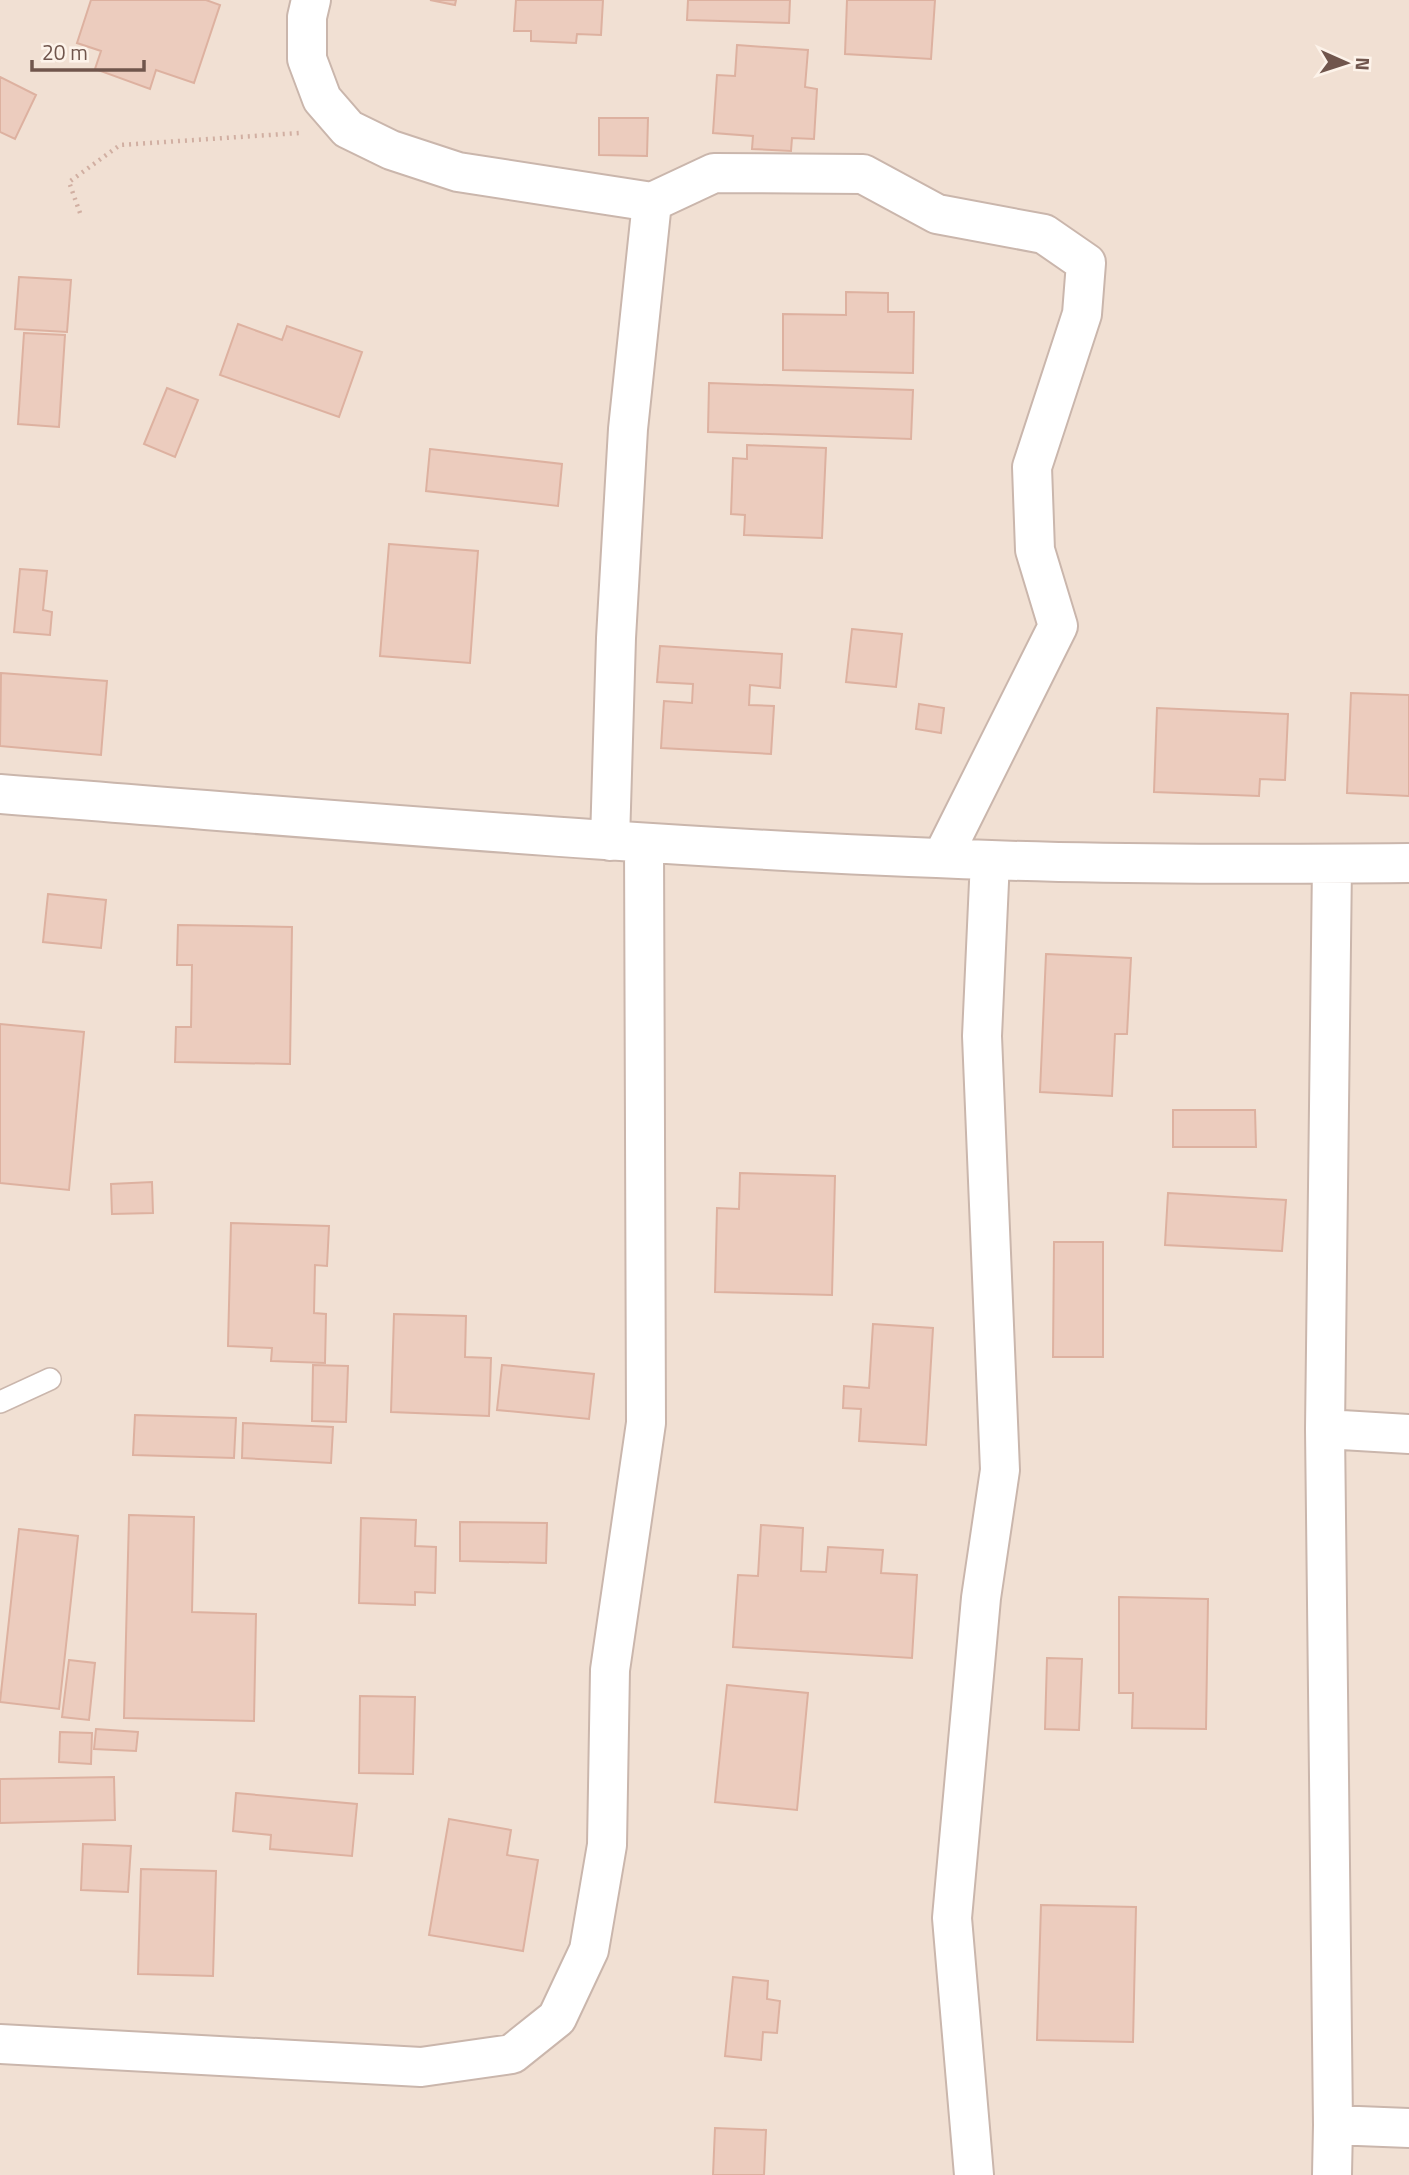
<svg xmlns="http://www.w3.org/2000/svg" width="1409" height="2175" font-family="'Titillium Web',sans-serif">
<rect width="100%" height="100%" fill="#faefe4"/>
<path fill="#f1e0d3" d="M 0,0 L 1409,0 L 1409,2175 L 0,2175 Z"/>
<path fill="#ecccbe" stroke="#ddb1a0" stroke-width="2" d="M 91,0 L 206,0 L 220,5 L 194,83 L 156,70 L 150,89 L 95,69 L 101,51 L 77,43 Z
M 430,0 L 456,0 L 455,5 Z
M 516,0 L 603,0 L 601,35 L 577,34 L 576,43 L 531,41 L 531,31 L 514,31 Z
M 688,0 L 790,0 L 789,23 L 687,20 Z
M 847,0 L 935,0 L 931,59 L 845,54 Z
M 737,45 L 808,50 L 805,87 L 817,89 L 814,139 L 792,138 L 791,151 L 752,149 L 753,136 L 713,133 L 717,75 L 735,76 Z
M 0,77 L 36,95 L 15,139 L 0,132 Z
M 599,118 L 648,118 L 647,156 L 599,155 Z
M 19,277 L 71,280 L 67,332 L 15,329 Z
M 846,292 L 888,293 L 888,312 L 914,312 L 913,373 L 783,370 L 783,314 L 846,315 Z
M 238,324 L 282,340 L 287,326 L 362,352 L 339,417 L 220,375 Z
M 24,333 L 65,335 L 59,427 L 18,424 Z
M 709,383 L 913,390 L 911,439 L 708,432 Z
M 167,388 L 198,400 L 175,457 L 144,444 Z
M 747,445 L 826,448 L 822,538 L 744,535 L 745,515 L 731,514 L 733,458 L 747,459 Z
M 430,449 L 562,464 L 558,506 L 426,491 Z
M 389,544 L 478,551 L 470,663 L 380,656 Z
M 20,569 L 47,571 L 43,610 L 52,612 L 50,635 L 14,632 Z
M 852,629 L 902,634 L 896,687 L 846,682 Z
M 660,646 L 782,654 L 780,688 L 750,685 L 749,705 L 774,706 L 771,754 L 661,748 L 664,701 L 692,703 L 693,684 L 657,682 Z
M 1,673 L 107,681 L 101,755 L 0,746 Z
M 1351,693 L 1409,695 L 1409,796 L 1347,793 Z
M 919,704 L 944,708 L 941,733 L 916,729 Z
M 1157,708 L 1288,714 L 1285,780 L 1260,779 L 1259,796 L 1154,792 Z
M 48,894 L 106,900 L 101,948 L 43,942 Z
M 178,925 L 292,927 L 290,1064 L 175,1062 L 176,1027 L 191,1027 L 192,965 L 177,965 Z
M 1046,954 L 1131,958 L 1127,1034 L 1115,1034 L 1112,1096 L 1040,1092 Z
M 0,1024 L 84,1032 L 69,1190 L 0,1183 Z
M 1173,1110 L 1255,1110 L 1256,1147 L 1173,1147 Z
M 740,1173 L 835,1176 L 832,1295 L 715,1292 L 717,1208 L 739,1209 Z
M 152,1182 L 153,1213 L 112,1214 L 111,1184 Z
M 1168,1193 L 1286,1200 L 1282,1251 L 1165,1245 Z
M 231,1223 L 329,1226 L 327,1266 L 315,1265 L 314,1313 L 326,1314 L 325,1363 L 271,1361 L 272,1348 L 228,1346 Z
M 1054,1242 L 1103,1242 L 1103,1357 L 1053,1357 Z
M 394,1314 L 466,1316 L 465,1357 L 491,1358 L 489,1416 L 391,1412 Z
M 873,1324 L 933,1328 L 926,1445 L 859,1441 L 861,1409 L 843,1408 L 844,1386 L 869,1388 Z
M 313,1365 L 348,1366 L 346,1422 L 312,1421 Z
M 502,1365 L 594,1374 L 589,1419 L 497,1410 Z
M 135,1415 L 236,1418 L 234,1458 L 133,1455 Z
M 243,1423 L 333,1427 L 331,1463 L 242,1458 Z
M 129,1515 L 194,1517 L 192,1612 L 256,1614 L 254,1721 L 124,1718 Z
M 361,1518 L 416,1520 L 415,1546 L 436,1547 L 435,1593 L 415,1592 L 415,1605 L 359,1603 Z
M 460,1522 L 547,1523 L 546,1563 L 460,1561 Z
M 761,1525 L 803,1528 L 801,1571 L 826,1572 L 828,1547 L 883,1550 L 881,1573 L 917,1575 L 912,1658 L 733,1647 L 738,1575 L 758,1576 Z
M 19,1529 L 78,1536 L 59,1709 L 0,1702 Z
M 1119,1597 L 1208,1599 L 1206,1729 L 1132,1728 L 1133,1693 L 1119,1693 Z
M 1047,1658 L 1082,1659 L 1079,1730 L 1045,1729 Z
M 69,1660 L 95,1663 L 89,1720 L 62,1717 Z
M 727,1685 L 808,1693 L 797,1810 L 715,1802 Z
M 360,1696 L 415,1697 L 413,1774 L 359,1773 Z
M 96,1729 L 138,1732 L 136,1751 L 94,1749 Z
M 60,1732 L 92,1733 L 91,1764 L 59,1762 Z
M 114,1777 L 115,1820 L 0,1823 L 0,1779 Z
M 236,1793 L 357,1804 L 352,1856 L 270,1849 L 271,1835 L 233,1831 Z
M 449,1819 L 511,1830 L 507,1855 L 538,1860 L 523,1951 L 429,1935 Z
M 83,1844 L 131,1846 L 128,1892 L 81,1890 Z
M 141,1869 L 216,1871 L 213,1976 L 138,1974 Z
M 1041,1905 L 1136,1907 L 1133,2042 L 1037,2040 Z
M 733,1977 L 768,1981 L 767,1999 L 780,2001 L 777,2033 L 763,2032 L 761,2060 L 725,2056 Z
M 715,2128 L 766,2130 L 764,2175 L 713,2175 Z"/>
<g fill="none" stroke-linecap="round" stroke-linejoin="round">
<g stroke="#cab6ac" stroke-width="24">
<path id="service" d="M 0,1402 L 50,1379"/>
</g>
<g stroke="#cab6ac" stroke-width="42">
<path id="minor" d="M 311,0 L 307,17 L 307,59 L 322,99 L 348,129 L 391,150 L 458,172 L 652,202 L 628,429 L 616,638 L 610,841
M 652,202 L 714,173 L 863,174 L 937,214 L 1044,234 L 1086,263 L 1082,314 L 1032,467 L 1035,550 L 1058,626 L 942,858
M 0,794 C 330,819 660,849 991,860 C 1130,865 1270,864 1409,863
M 1325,1429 L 1409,1434
M 0,2044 L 421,2067 L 512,2054 L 557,2018 L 589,1950 L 607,1845 L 610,1670 L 646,1423 L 644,843
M 1333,2125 L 1409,2128
M 974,2175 L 952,1918 L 981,1598 L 1000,1470 L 982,1036 L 990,860
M 1332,2175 L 1333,2125 L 1325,1429 L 1332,864"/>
</g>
<path stroke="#d1afa2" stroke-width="4.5" stroke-dasharray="2 5" stroke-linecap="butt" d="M 80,213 L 69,182 L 120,145 L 299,133"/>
<use href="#service" stroke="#fff" stroke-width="21"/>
<use href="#minor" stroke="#fff" stroke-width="38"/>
</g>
<g transform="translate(1346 63) rotate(93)" stroke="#fdf3ea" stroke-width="5" paint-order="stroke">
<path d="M0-5L12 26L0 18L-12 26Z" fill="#70554c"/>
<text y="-10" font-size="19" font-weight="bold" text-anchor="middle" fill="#70554c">N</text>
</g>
<path d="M32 60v10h112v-10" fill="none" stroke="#70554c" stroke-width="3.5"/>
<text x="42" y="60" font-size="21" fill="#70554c" stroke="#fdf3ea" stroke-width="5" paint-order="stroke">20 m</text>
</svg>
